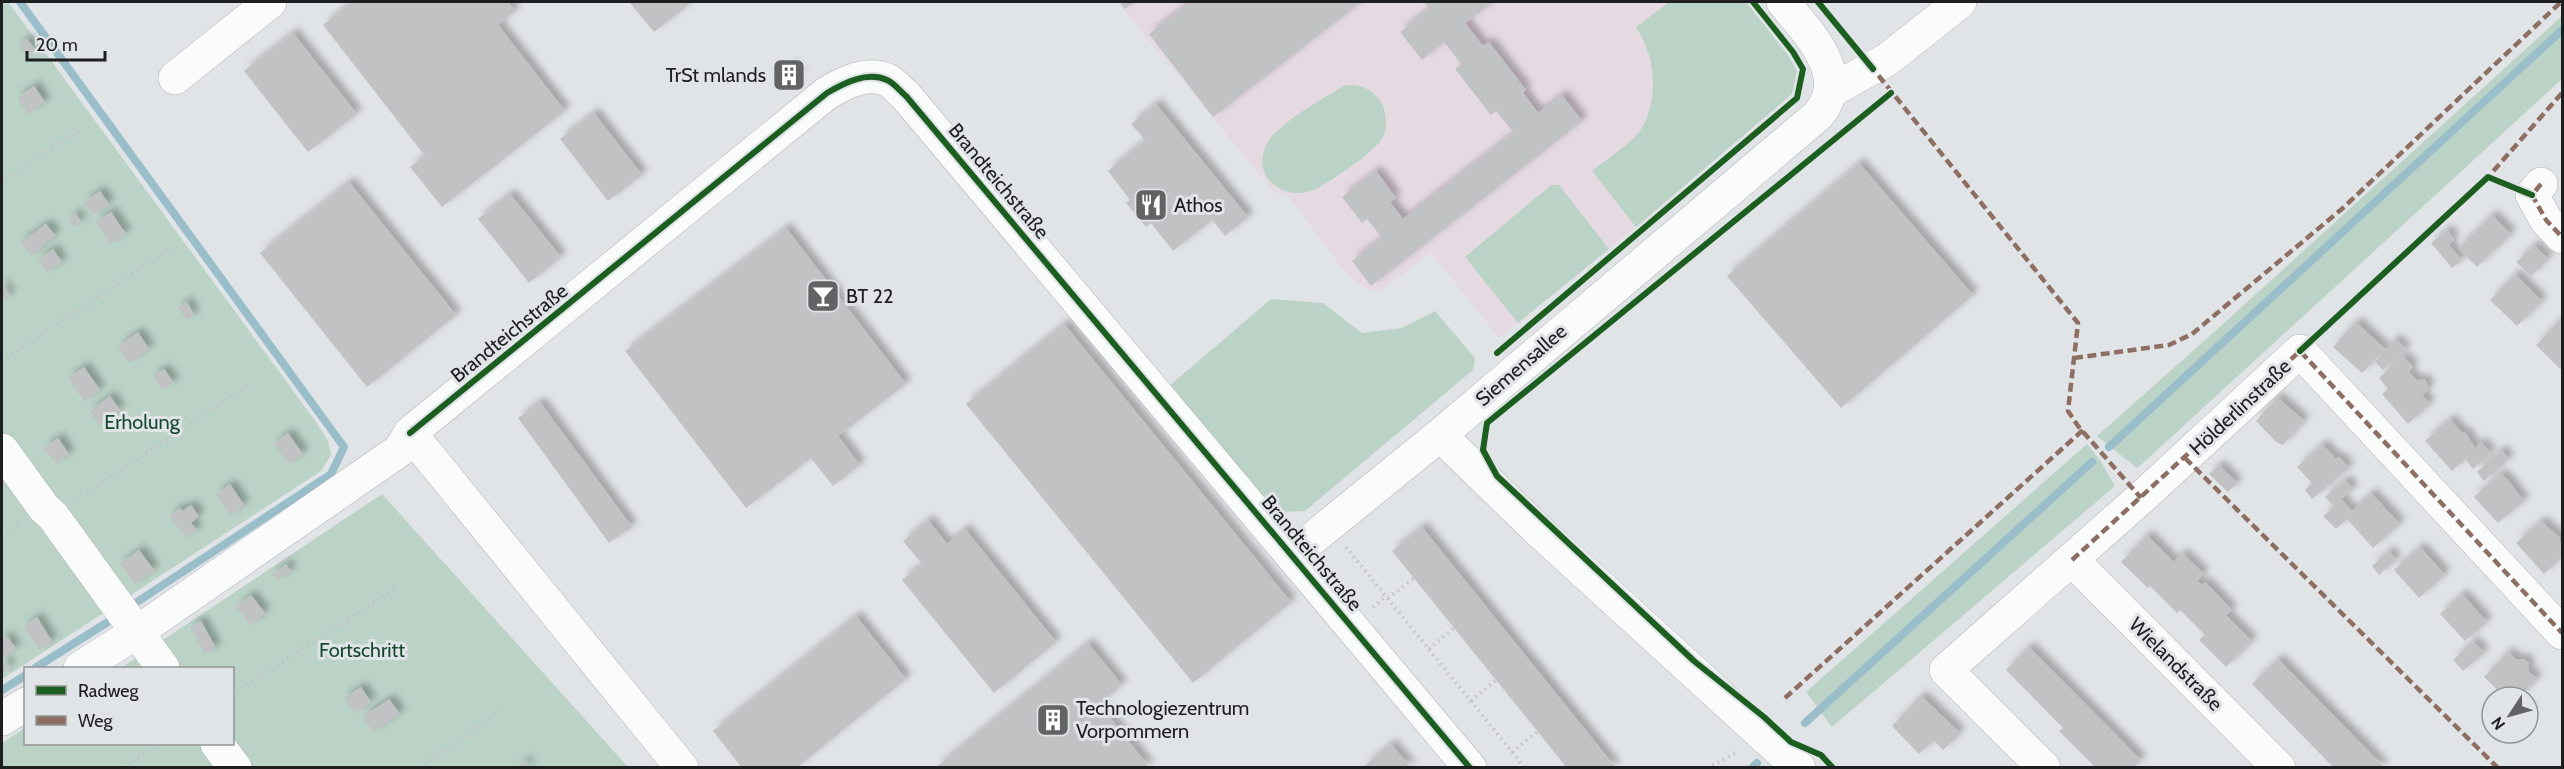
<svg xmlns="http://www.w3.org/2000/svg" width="2564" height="769" font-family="Cabin,sans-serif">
<defs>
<filter id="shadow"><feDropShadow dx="5.5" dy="-5.5" stdDeviation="3" flood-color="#0004"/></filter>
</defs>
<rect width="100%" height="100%" fill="#e1e4e6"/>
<path fill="#e5dae2" d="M 1117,2 L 1746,2 L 1788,55 L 1797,71 L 1792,94 L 1609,249 L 1499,338 L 1431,253 L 1379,292 L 1364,287 L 1344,271 L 1288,196 L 1273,191 Z"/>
<path fill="#bbd2c7" d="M 2,2 L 8,2 L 316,422 L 328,441 L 331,455 L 321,471 L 2,679 Z
M 1669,2 L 1746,2 L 1788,55 L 1797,71 L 1792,94 L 1636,227 L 1592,171 C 1605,160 1633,143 1641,129 C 1660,99 1655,55 1636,27 Z
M 2562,16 L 2562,79 L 2143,463 L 2137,468 L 2097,436 L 2213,333 Z
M 1346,85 C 1362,85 1371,88 1381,102 C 1386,109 1388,129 1383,137 C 1374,153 1335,178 1318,188 C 1289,204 1250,180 1266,145 C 1274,126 1328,95 1346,85 Z
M 1551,185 L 1559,185 L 1609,249 L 1518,323 L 1465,257 Z
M 1271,299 L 1323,303 L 1362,333 L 1401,328 L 1435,311 L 1475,358 L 1473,370 L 1305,511 L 1281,512 L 1259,496 L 1168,387 Z
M 2087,444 L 2100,460 L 2115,486 L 1832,727 L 1806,692 Z
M 382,494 L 628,767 L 2,768 L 2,743 L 25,728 L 26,744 L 232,744 L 232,668 L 121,668 Z"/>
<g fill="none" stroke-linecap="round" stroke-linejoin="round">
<path stroke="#9abec9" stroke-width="8" d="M 20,2 L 344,447 L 331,474 L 134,604
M 2109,447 L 2562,30
M 35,668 L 111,620
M 2,690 L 26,675
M 1805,723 L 2092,462
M 1752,768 L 1757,763"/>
</g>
<path fill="#c1c2c3" filter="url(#shadow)" d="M 352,2 L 508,2 L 515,11 L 498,25 L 565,111 L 442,207 L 410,167 L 425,156 L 323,25 Z
M 629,2 L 692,2 L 654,32 Z
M 1119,2 L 1134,2 L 1125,9 Z
M 1191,2 L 1361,2 L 1213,117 L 1149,34 Z
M 1424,2 L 1493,2 L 1465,23 L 1483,46 L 1489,42 L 1526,90 L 1523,93 L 1538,113 L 1562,95 L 1582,121 L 1371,286 L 1352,261 L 1382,238 L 1367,219 L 1362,223 L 1342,197 L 1376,171 L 1396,198 L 1390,202 L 1403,219 L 1514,133 L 1496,111 L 1491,115 L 1455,69 L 1461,64 L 1444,42 L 1422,60 L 1400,32 L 1429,9 Z
M 293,33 L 357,114 L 308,152 L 244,71 Z
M 27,39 L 34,49 L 26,55 L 19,45 Z
M 792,65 L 800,75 L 785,86 L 778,76 Z
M 34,86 L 45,102 L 28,114 L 17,98 Z
M 1156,104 L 1248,217 L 1225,236 L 1212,220 L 1173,251 L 1151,223 L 1146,227 L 1126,203 L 1130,200 L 1108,171 L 1145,140 L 1131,124 Z
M 594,113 L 642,175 L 608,201 L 560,139 Z
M 1859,163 L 1973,295 L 1841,408 L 1727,276 Z
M 349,182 L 456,315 L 367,387 L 260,253 Z
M 100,191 L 109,204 L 93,215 L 84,202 Z
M 510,194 L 561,257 L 529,283 L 478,219 Z
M 111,212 L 126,234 L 110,244 L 96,222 Z
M 76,214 L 81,222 L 74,227 L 68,219 Z
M 2492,215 L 2511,234 L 2477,267 L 2458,248 Z
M 46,224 L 55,235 L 32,256 L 21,242 Z
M 786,228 L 906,384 L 838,436 L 860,465 L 833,486 L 811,458 L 746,508 L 625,351 Z
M 2447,230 L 2454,239 L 2449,245 L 2462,261 L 2452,268 L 2431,243 Z
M 2534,245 L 2548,259 L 2531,276 L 2516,262 Z
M 53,249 L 62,262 L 47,273 L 38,260 Z
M 2515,274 L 2542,301 L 2517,326 L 2490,300 Z
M 2,282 L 10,296 L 2,302 Z
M 187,302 L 194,315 L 187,320 L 178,307 Z
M 2561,319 L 2562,367 L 2560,369 L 2536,345 Z
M 2356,322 L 2385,349 L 2362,373 L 2333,347 Z
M 1064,324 L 1291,602 L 1193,683 L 966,404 Z
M 138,332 L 149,349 L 129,363 L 118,347 Z
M 2395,339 L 2406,349 L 2383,370 L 2375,362 Z
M 2403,356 L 2413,367 L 2409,372 L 2417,381 L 2424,379 L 2428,384 L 2428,390 L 2422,395 L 2430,404 L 2408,424 L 2382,394 L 2388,389 L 2379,378 Z
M 84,367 L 100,390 L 84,401 L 68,378 Z
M 164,369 L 174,383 L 162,390 L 153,376 Z
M 110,396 L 120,410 L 99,425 L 90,411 Z
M 2277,397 L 2304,421 L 2283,445 L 2276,442 L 2256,421 Z
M 540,402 L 632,527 L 609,543 L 518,418 Z
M 2450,419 L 2461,432 L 2465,432 L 2475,448 L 2481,442 L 2491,453 L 2473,469 L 2465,459 L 2452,471 L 2425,441 Z
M 288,433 L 303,454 L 288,464 L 274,444 Z
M 58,438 L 69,454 L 56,464 L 44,448 Z
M 2322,444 L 2336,459 L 2339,457 L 2349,468 L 2312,499 L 2305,490 L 2312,483 L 2297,467 Z
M 2501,450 L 2509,459 L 2484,481 L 2477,472 Z
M 2219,465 L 2237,483 L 2228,492 L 2209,474 Z
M 2500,474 L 2506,478 L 2524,501 L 2498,523 L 2474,497 Z
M 2345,480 L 2353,489 L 2341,499 L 2352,511 L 2371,493 L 2400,524 L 2373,548 L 2347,519 L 2336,529 L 2323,516 L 2334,507 L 2325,497 Z
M 230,484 L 244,505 L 231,515 L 216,495 Z
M 191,505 L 199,516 L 191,523 L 197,530 L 186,538 L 169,516 L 180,508 L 182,511 Z
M 928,520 L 947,544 L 965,529 L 1056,642 L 994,693 L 902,580 L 922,564 L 903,541 Z
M 2541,521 L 2560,538 L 2559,541 L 2562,545 L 2562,557 L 2544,574 L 2516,543 Z
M 1422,527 L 1616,768 L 1567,768 L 1496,680 L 1392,551 Z
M 2147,535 L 2174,562 L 2182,553 L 2204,574 L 2197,581 L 2202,585 L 2205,582 L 2232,610 L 2226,615 L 2252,641 L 2226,667 L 2199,640 L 2205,635 L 2180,610 L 2177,613 L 2150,586 L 2148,588 L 2121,562 Z
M 2420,547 L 2445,575 L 2419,598 L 2394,570 Z
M 139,550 L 154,570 L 135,584 L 120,564 Z
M 2389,551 L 2396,560 L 2379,575 L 2372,566 Z
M 286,564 L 291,571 L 277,581 L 272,575 Z
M 2462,594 L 2487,622 L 2465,641 L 2440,614 Z
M 251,595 L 265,613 L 250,625 L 236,607 Z
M 856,616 L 906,679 L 796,768 L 742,768 L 713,731 Z
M 37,617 L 52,641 L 40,650 L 24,627 Z
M 201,621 L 216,648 L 205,654 L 190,627 Z
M 6,636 L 16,648 L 2,658 L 2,639 Z
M 2473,641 L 2484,653 L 2463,671 L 2453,660 Z
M 1088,643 L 1122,685 L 1099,704 L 1150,768 L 935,768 Z
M 2029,647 L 2141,760 L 2133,768 L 2096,768 L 2059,731 L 2063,728 L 2006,670 Z
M 2508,652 L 2517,660 L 2524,659 L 2529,663 L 2528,671 L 2537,679 L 2519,697 L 2505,697 L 2484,677 Z
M 2278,659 L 2385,768 L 2334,768 L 2252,684 Z
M 6,661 L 10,667 L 2,674 L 2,664 Z
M 361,687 L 371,702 L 355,713 L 344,698 Z
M 1921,696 L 1960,733 L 1943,750 L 1933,740 L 1919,754 L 1892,726 Z
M 389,699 L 400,714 L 373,732 L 363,717 Z
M 1391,744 L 1411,768 L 1362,768 Z
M 525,761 L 530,768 L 517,768 Z"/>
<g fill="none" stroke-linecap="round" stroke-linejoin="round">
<g stroke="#b1b3b4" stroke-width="34">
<path id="minor" d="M 1783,2 C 1808,33 1853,76 1817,116 L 1440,435 L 1538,530 L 1799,768
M 175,78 L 270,2
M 1831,91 L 1888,59 L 1960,2
M 2541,184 L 2532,195 L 2546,220 L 2562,237
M 410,433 L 682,768
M 2,450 L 44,508 L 53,516 L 163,668
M 1292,555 L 1440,435
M 2072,560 L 2279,768
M 80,668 L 137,632 L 400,450 L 410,433 L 827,93 C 844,83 867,71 887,80 C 894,83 900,91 906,96 L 1470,768
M 2,719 L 26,704
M 217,744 L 235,768
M 2044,768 L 1946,670 L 2141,498 L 2300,351 L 2562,633"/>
</g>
<path stroke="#c2c3c4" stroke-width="4" stroke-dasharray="1.5 4.5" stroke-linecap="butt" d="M 2,182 L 83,127
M 2,361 L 170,249
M 76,500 L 251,383
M 2,536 L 21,523
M 1346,547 L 1525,768
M 1388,598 L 1414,578
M 1373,607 L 1386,596
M 1429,649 L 1454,628
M 232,695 L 395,589
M 1471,701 L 1496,680
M 1512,752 L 1537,732
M 123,768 L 159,744
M 420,768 L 499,712
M 1707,768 L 1737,752"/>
<use href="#minor" stroke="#fafbfb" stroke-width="33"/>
<path stroke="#8d6e63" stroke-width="4.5" stroke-dasharray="9 4.5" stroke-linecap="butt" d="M 1870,65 L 2078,323 L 2068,411 L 2078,426 L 2141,498
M 2493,179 L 2488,177 L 2562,93
M 2541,184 L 2532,195 L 2546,220 L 2562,237
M 2074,358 L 2169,345 L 2192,334 L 2343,208 L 2561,2
M 2185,458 L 2498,768
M 2072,560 L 2300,351 L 2562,633
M 1785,698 L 2083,430"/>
<g stroke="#e0e4e7" stroke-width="10">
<path id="cycleway" d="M 1818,2 L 1873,69
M 2300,351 L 2488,177 L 2532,195
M 1497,353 L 1797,98 L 1803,69 L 1793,52 L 1753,2
M 410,433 L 827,93 C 844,83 867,71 887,80 C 894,83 900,91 906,96 L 1470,768
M 1833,768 L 1821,755 L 1791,742 L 1764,717 L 1694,661 L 1497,476 L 1483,450 L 1487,423 L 1891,93"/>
</g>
<use href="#cycleway" stroke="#1b5e20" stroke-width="6"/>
</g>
<defs>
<g id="building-square" transform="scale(1.725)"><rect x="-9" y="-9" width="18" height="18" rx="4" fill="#626365" stroke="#e0e4e7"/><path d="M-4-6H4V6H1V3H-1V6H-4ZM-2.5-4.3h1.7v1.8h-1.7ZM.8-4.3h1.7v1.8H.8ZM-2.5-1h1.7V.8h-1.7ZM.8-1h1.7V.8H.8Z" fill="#fff"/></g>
<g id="restaurant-square" transform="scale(1.725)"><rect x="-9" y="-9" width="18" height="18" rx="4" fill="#626365" stroke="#e0e4e7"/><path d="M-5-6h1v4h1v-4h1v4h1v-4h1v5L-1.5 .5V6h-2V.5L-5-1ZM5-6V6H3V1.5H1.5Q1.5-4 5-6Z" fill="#fff"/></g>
<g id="bar-square" transform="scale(1.725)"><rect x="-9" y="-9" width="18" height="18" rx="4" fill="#626365" stroke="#e0e4e7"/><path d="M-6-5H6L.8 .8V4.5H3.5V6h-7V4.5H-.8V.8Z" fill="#fff"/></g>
</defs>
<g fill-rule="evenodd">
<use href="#building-square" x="789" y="75"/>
<use href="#restaurant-square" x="1151" y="205"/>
<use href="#bar-square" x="823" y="296"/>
<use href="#building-square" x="1053" y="720"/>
</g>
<g text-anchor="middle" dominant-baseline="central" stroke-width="6" stroke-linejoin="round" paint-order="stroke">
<g font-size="20" fill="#1d1e20" stroke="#e0e4e7" text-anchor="start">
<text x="766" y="75" text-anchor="end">TrSt mlands</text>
<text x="1174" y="205">Athos</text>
<text x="846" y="296">BT 22</text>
<text x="1076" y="708">Technologiezentrum<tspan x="1076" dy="23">Vorpommern</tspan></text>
</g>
<g font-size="20" fill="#1d1e20" stroke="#e0e4e7">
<text transform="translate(999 181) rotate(50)">Brandteichstraße</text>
<text transform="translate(509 333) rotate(-39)">Brandteichstraße</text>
<text transform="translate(1521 365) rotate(-41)">Siemensallee</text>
<text transform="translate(2240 407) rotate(-43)">Hölderlinstraße</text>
<text transform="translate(1312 553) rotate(50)">Brandteichstraße</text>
<text transform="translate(2176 664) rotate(45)">Wielandstraße</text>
</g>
<g font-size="20" fill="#144930" stroke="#e0e4e7">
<text x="142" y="422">Erholung</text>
<text x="362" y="650">Fortschritt</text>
</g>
</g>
<rect width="2564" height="769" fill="none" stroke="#1d1e20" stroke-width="6"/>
<rect x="24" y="667" width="210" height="78" fill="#e0e4e7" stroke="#929597" stroke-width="1.5"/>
<rect x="36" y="686" width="30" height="9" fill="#1b5e20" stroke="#929597" stroke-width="1.5"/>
<text x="78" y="697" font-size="18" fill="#1d1e20">Radweg</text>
<rect x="36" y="716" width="30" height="9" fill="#8d6e63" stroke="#929597" stroke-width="1.5"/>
<text x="78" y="727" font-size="18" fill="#1d1e20">Weg</text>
<g transform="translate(2510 715) rotate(234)"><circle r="28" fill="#e0e4e7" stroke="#929597" stroke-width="1.5"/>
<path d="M0-4.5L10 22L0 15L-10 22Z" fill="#626365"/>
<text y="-9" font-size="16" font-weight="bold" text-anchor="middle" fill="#1d1e20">N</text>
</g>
<path d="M27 51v9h78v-9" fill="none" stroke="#1d1e20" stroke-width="3"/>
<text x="36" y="51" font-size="18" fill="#1d1e20" stroke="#e0e4e7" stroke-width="4.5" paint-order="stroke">20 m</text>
</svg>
